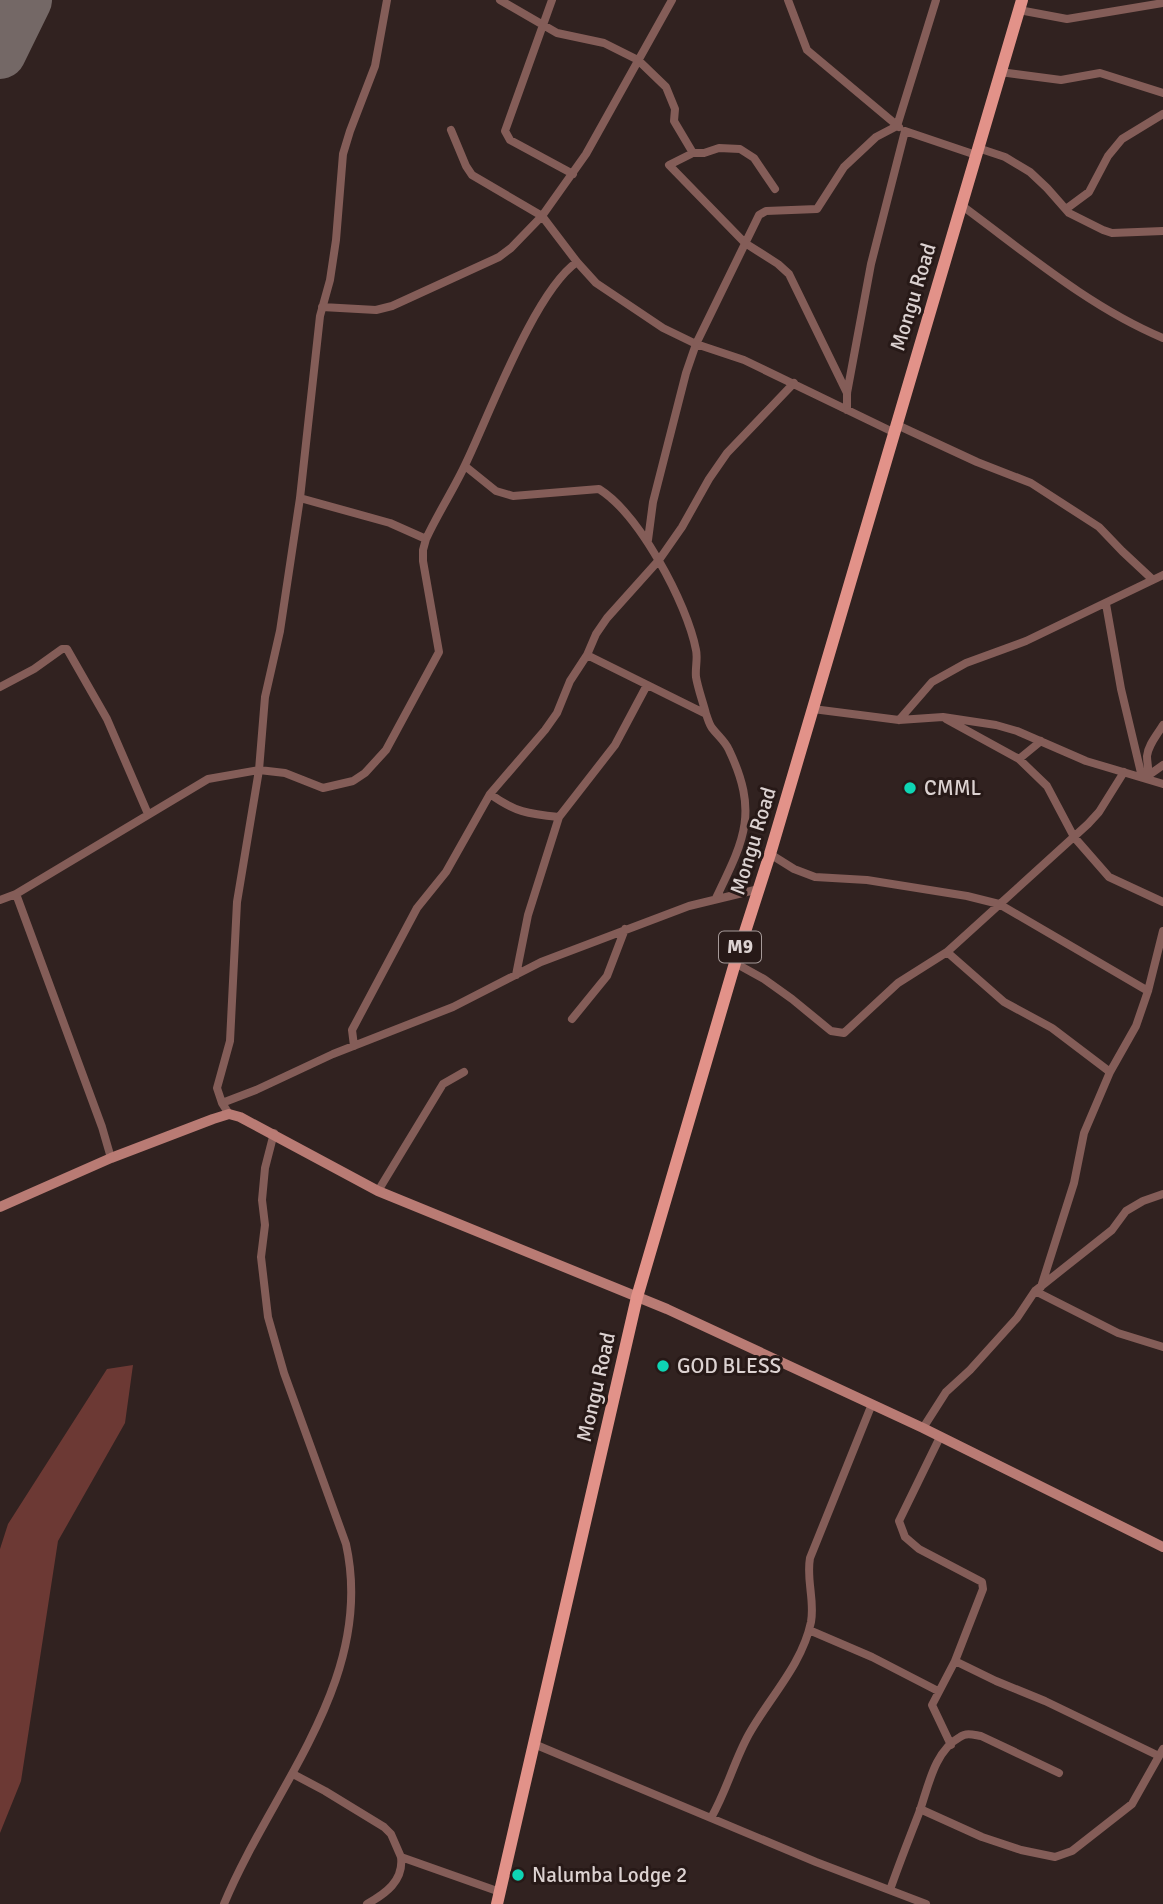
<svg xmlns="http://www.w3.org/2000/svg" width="1163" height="1904" font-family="Signika,sans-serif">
<rect width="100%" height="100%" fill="#312220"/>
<path fill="#6c3934" d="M 133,1365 L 125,1423 L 58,1541 L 21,1781 L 0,1833 L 0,1549 L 8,1524 L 107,1369 Z"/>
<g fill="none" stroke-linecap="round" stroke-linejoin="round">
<path stroke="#746866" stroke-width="52" d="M 0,53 L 26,0"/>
<path stroke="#845d58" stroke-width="8" d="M 500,0 L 557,33 L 604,43 L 638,60 L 666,87 L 675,109 L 674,121 L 693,153
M 552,0 L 505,131 L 510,140 L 573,174
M 788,0 L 807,50 L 899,127
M 1019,10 L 1067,19 L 1163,3
M 1000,72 L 1061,80 L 1100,73 L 1163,93
M 978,148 L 1005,157 L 1030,172 L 1047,188 L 1069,213 L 1103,230 L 1112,233 L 1163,231
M 775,189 L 754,158 L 740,149 L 719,148 L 704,153 L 693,153 L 669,165 L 745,243 L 778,264 L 789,274 L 847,393
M 961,205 C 1025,252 1089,307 1163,338
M 1066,209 L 1089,192 L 1108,156 L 1122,139 L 1163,114
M 577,262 L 596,283 L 663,328 L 696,344 L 744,360 L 893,432
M 322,307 L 376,310 L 392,306 L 499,257 L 511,248 L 542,216 L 472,175 L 466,166 L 451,130
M 847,410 L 847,393 L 871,264 L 905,131 L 976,155
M 895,424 L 977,462 L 1031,483 L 1099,527 L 1122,551 L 1152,579
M 465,466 L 496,491 L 513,496 L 599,489 C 639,514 687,603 696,650 C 698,658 695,668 696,677 C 698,689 703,702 706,714
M 426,539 C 438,513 454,489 466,463 C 490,413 535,291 577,262 L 542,216 L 586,154 L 672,0
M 648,540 L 653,502 L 686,373 L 696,344 L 759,215 L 766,211 L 817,209 L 844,167 L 876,137 L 897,126 L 936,0
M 1106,604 L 1121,689 L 1142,777
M 587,655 L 706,714 C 708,719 709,724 712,728 C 718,736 725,741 729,750 C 759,813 744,840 716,898
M 0,687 L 34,669 L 62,649 L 67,649 L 107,719 L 148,814
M 813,709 L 899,720 L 943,717 L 996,725 L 1017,731 L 1086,761 L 1163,784
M 946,719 L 1019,759 L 1047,786 L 1074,837 L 1109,877 L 1163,902
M 899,720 L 932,682 L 966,663 L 1026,641 L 1163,575
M 1019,759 L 1041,741
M 1149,775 L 1163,765
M 1147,779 C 1150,771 1147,765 1147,756 C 1148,745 1157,735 1163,725
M 490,794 C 515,812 528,814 559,817
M 770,854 L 794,869 L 815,877 L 867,880 L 967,896 L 999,904 L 1148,991
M 0,900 L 16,894
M 947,952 L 1004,1002 L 1052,1028 L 1110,1072
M 735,963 L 764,979 L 792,999 L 831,1031 L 844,1033 L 898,983 L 947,952 L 1088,824 L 1099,812 L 1124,772
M 516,975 L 528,915 L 559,817 L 615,745 L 647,685
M 572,1019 L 607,976 L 625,929
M 354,1046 L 352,1030 L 417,908 L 446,872 L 490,794 L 545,730 L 557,713 L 570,681 L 587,655 L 596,634 L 607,618 L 659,560 L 682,527 L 709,479 L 727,453 L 794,383
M 222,1103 L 256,1090 L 333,1054 L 453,1007 L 541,962 L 689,906 L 759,889
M 229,1114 L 222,1103 L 217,1088 L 230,1041 L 237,902 L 259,770 L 265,697 L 280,631 L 300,498 L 320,316 L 330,280 L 336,240 L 343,154 L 350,131 L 375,66 L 387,0
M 111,1158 L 102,1127 L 16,894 L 208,779 L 259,770 L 285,773 L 323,788 L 353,781 L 365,773 L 386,750 L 439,652 L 423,561 L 423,550 L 426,539 L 390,523 L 300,498
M 378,1191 L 443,1084 L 464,1072
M 1041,1287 L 1074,1183 L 1084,1133 L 1110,1072 L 1136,1026 L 1148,991 L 1163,931
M 1035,1291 L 1118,1333 L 1163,1347
M 923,1428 L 946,1392 L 970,1370 L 1017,1318 L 1035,1291 L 1112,1230 L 1126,1211 L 1143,1201 L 1163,1194
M 940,1437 L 899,1521 L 905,1537 L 919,1549 L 982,1582 L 983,1589 L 955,1661
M 809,1630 L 872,1657 L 938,1691
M 534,1744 L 816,1862 L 926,1904
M 951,1745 L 932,1705 L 955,1661 L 996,1681 L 1045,1701 L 1159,1756
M 293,1774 L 325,1791 L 384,1827 L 391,1834 L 401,1857 L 500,1892
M 920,1809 L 982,1837 L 1021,1850 L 1055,1857 L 1072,1851 L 1132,1804 L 1163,1749
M 711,1818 C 727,1790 734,1761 749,1734 C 769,1698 802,1665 811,1622 C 815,1600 806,1580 810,1558 L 872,1404
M 890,1890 C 899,1864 909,1839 919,1813 C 928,1788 934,1751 960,1737 C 967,1732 974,1735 981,1736 L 1059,1773
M 224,1904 C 272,1788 376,1679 346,1544 L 284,1373 L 268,1317 L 261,1257 L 265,1225 L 262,1200 L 265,1168 L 274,1133
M 367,1904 C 385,1894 404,1881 401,1857"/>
<path stroke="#b97b74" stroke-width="10" d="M 0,1207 L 111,1158 L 213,1119 L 229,1114 L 240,1117 L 378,1191 L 667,1309 L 923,1428 L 1163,1547"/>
<path stroke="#e29289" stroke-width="12" d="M 497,1904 L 637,1297 L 735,963 L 770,854 L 1022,0"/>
</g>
<g fill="#0ed5b4" stroke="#271917" stroke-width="2.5">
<circle cx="910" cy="788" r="7"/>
<circle cx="663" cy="1366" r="7"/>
<circle cx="518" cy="1875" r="7"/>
</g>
<g text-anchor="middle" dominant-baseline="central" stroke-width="6" stroke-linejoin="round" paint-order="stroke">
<rect fill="#271917" stroke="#a69a99" stroke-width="2" x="719" y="931.5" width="42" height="31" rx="5"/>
<g font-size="19" font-weight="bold" fill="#dcd2d1">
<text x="740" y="947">M9</text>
</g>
<g font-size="21" fill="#dcd2d1" stroke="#271917">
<text transform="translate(913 297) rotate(-73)">Mongu Road</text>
<text transform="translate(753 841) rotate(-73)">Mongu Road</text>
<text transform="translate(596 1387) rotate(-77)">Mongu Road</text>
</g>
<g font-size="21" fill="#dcd2d1" stroke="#271917" text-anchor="start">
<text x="924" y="788">CMML</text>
<text x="677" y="1366">GOD BLESS</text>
<text x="532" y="1875">Nalumba Lodge 2</text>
</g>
</g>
</svg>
